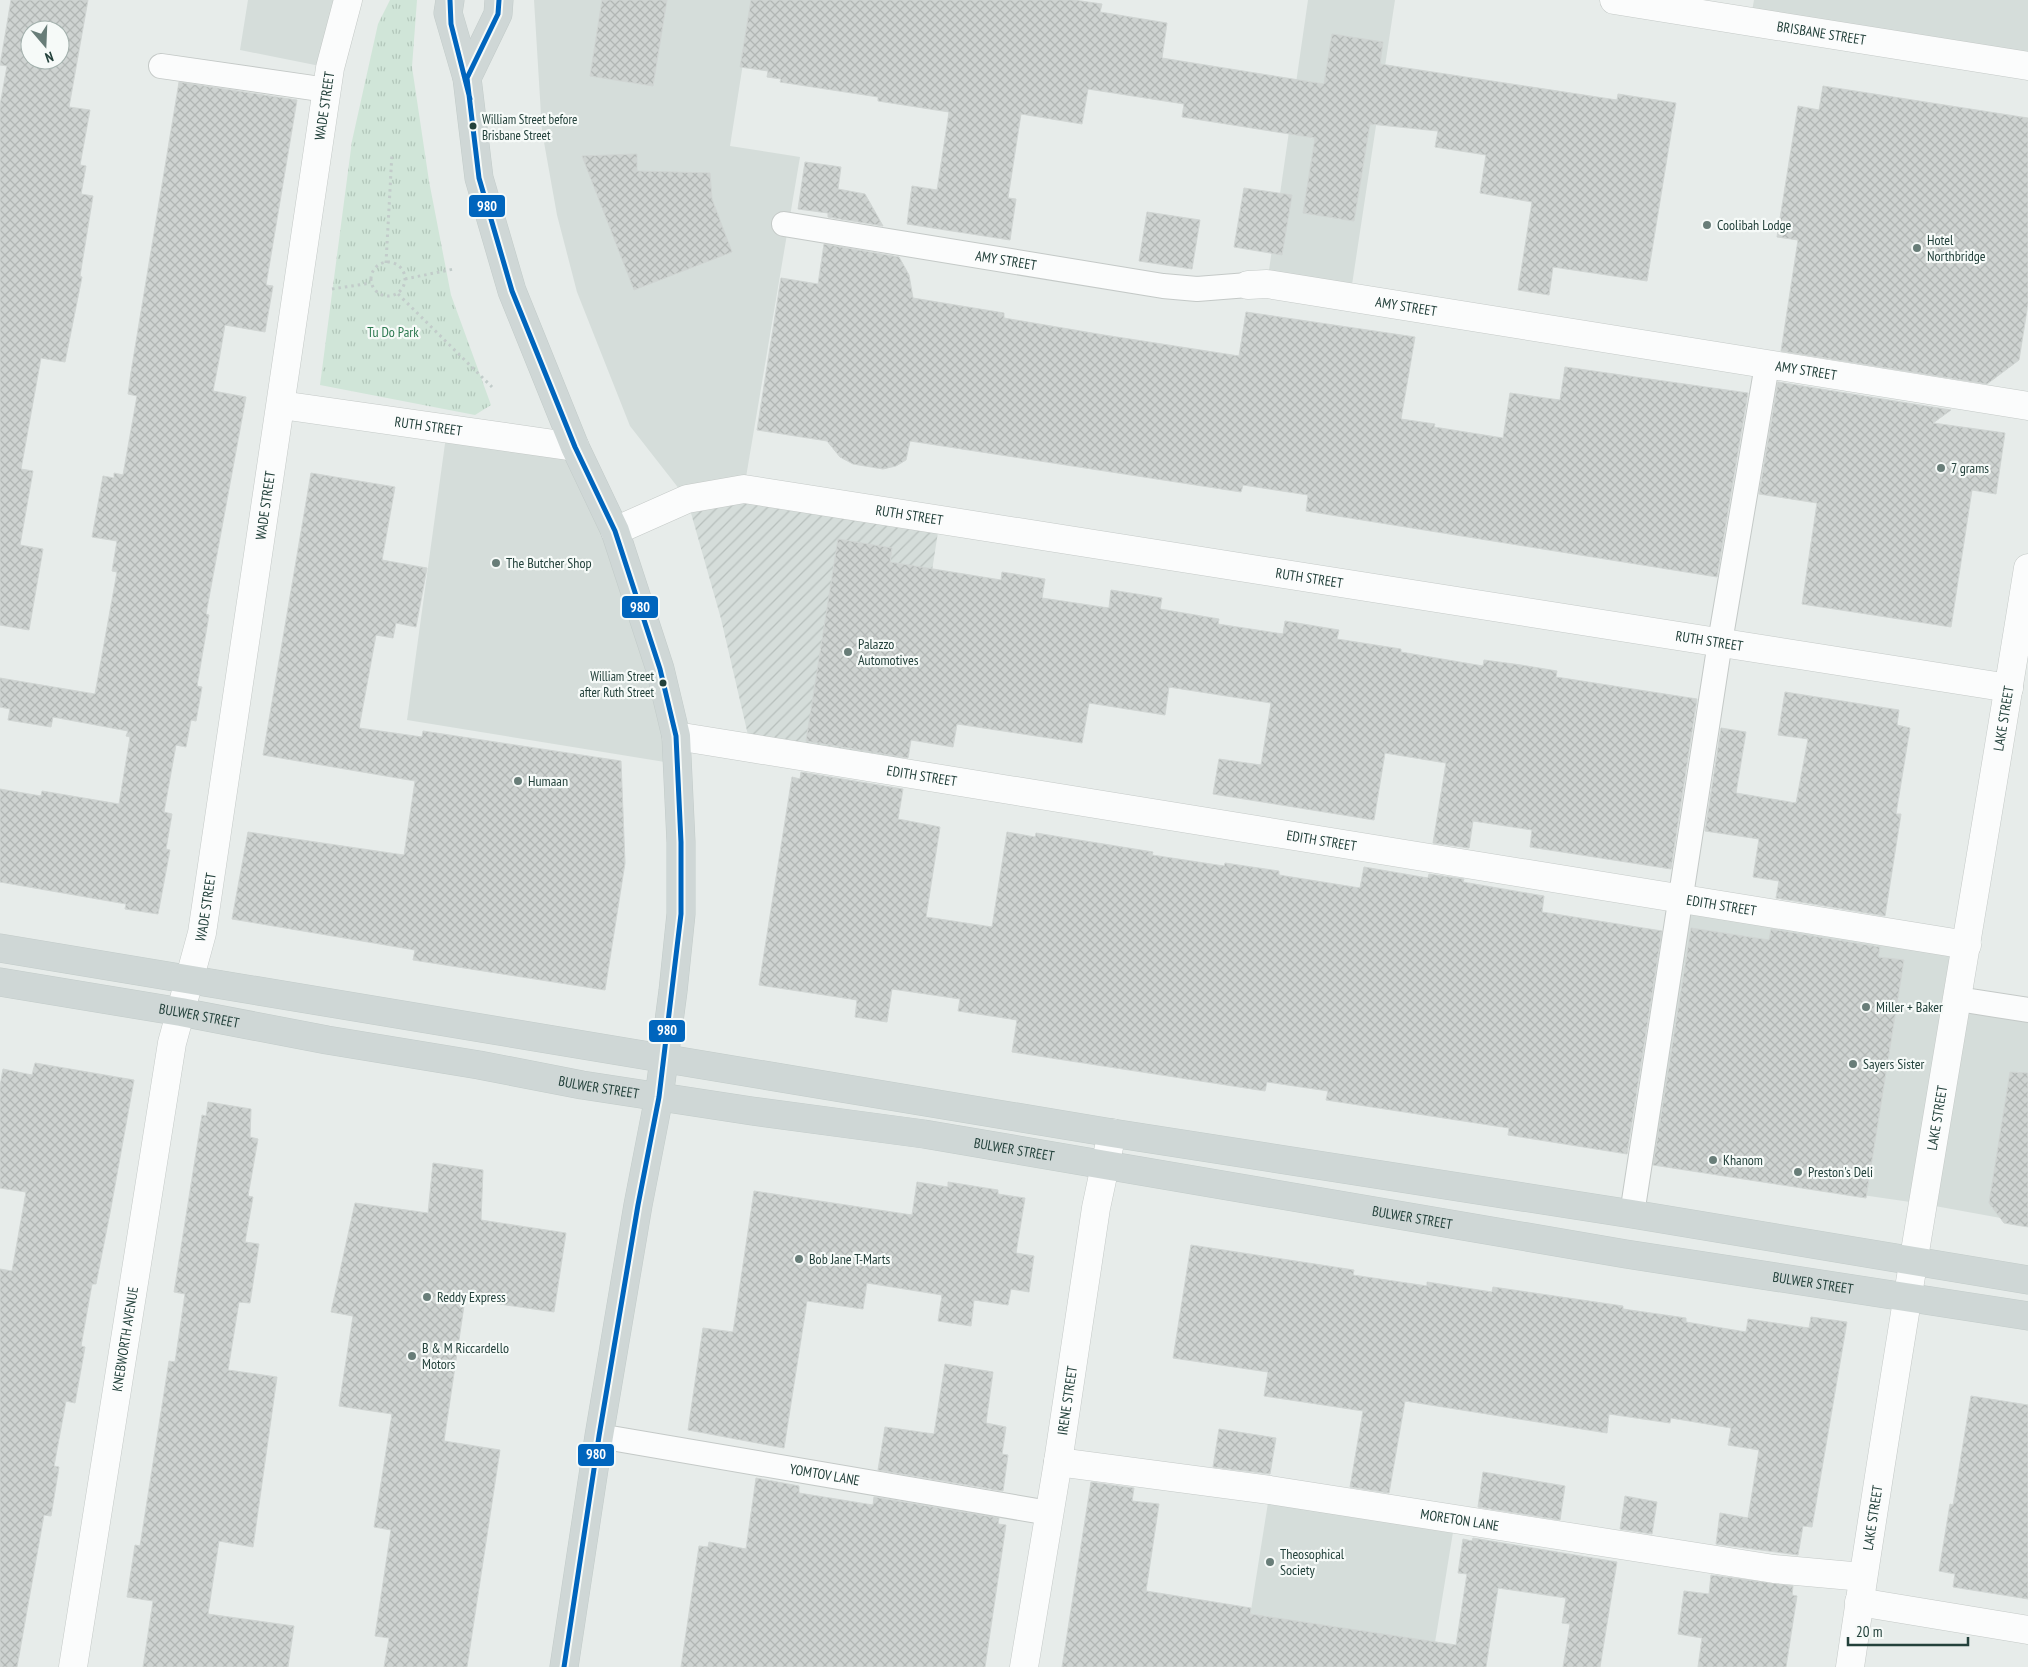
<svg xmlns="http://www.w3.org/2000/svg" width="2028" height="1667" font-family="'PT Sans Narrow',sans-serif">
<defs>
<pattern id="industrial-furrows" width="10" height="10" patternUnits="userSpaceOnUse" patternTransform="scale(1.25)"><rect width="10" height="10" fill="#d5ddda"/><path d="M-1 1l2-2M0 10L10 0M9 11l2-2" fill="none" stroke="#b7bfbc"/></pattern>
<pattern id="park-tufts" width="24" height="20" patternUnits="userSpaceOnUse" patternTransform="scale(1.25)"><rect width="24" height="20" fill="#d0e5d8"/><path d="M3 7l-1-3M5 7V3M7 7l1-3M15 17l-1-3M17 17v-4M19 17l1-3" fill="none" stroke="#b2c6ba"/></pattern>
<pattern id="building-cross-hatch" width="8" height="8" patternUnits="userSpaceOnUse" patternTransform="scale(1.25)"><rect width="8" height="8" fill="#ced3d1"/><path d="M0 0l8 8M0 8l8-8" fill="none" stroke="#b1b6b4"/></pattern>
</defs>
<rect width="100%" height="100%" fill="#e7ecea"/>
<path fill="#d5ddda" d="M 248,0 L 348,0 L 330,68 L 240,50 Z
M 534,0 L 753,0 L 730,146 L 800,157 L 744,489 L 687,499 L 630,426 L 577,292 L 557,215 L 542,131 Z
M 1308,0 L 1395,0 L 1350,298 L 1267,284 Z
M 1754,0 L 2028,0 L 2028,66 L 1750,22 Z
M 447,429 L 575,447 L 677,764 L 407,720 Z
M 1682,899 L 1967,945 L 1958,999 L 2028,1010 L 2028,1223 L 1924,1204 L 1641,1163 Z
M 1270,1490 L 1455,1520 L 1431,1667 L 1242,1667 Z"/>
<path fill="url(#industrial-furrows)" d="M 744,489 L 940,519 L 901,772 L 751,748 L 721,619 L 687,499 Z"/>
<path fill="url(#park-tufts)" d="M 390,0 L 417,0 L 412,67 L 429,181 L 451,295 L 491,405 L 475,415 L 320,385 L 352,141 L 378,24 Z"/>
<path fill="url(#building-cross-hatch)" stroke="#d0d5d3" fill-rule="evenodd" d="M 11,0 L 88,0 L 69,107 L 90,110 L 80,165 L 86,166 L 81,194 L 93,196 L 80,276 L 82,277 L 65,362 L 41,358 L 21,469 L 33,471 L 20,545 L 43,549 L 29,630 L 0,625 L 0,105 L 7,66 L 0,65 ZM 30,30 L 60,30 L 60,60 L 30,60 Z
M 602,0 L 667,0 L 653,86 L 590,76 Z
M 751,0 L 1074,0 L 1102,4 L 1100,12 L 1167,23 L 1162,58 L 1324,84 L 1332,34 L 1383,42 L 1380,64 L 1617,100 L 1618,94 L 1676,103 L 1647,281 L 1553,267 L 1549,295 L 1518,290 L 1532,202 L 1480,193 L 1486,155 L 1435,147 L 1438,131 L 1370,124 L 1354,221 L 1303,213 L 1315,138 L 1182,117 L 1184,104 L 1088,89 L 1082,124 L 1021,114 L 1008,198 L 1016,199 L 1010,240 L 907,224 L 912,186 L 937,190 L 949,112 L 878,101 L 878,97 L 780,82 L 781,79 L 767,77 L 768,71 L 740,67 Z
M 179,82 L 297,100 L 266,285 L 273,286 L 265,332 L 225,325 L 219,360 L 213,391 L 246,397 L 206,614 L 209,615 L 197,686 L 202,687 L 196,721 L 191,720 L 186,747 L 176,745 L 164,812 L 172,814 L 166,849 L 170,850 L 158,914 L 125,909 L 126,904 L 0,882 L 0,789 L 41,796 L 42,791 L 119,804 L 130,737 L 126,736 L 128,731 L 53,717 L 51,727 L 8,720 L 10,709 L 0,707 L 0,678 L 95,694 L 117,572 L 112,571 L 117,541 L 92,537 L 103,476 L 114,478 L 114,473 L 123,475 L 137,396 L 128,394 L 131,372 Z
M 1823,86 L 2028,118 L 2028,304 L 2019,360 L 1987,384 L 1781,351 L 1798,240 L 1777,237 L 1798,106 L 1819,110 Z
M 637,154 L 637,171 L 710,173 L 712,199 L 732,252 L 634,290 L 582,156 Z
M 805,162 L 841,167 L 838,189 L 865,194 L 883,226 L 828,217 L 828,213 L 798,209 Z
M 1244,188 L 1292,195 L 1282,255 L 1234,247 Z
M 1147,212 L 1200,220 L 1192,269 L 1139,261 Z
M 824,244 L 899,257 L 909,275 L 913,298 L 1004,313 L 1004,318 L 1104,335 L 1239,356 L 1246,312 L 1415,337 L 1401,419 L 1435,424 L 1434,427 L 1503,438 L 1510,393 L 1560,400 L 1565,367 L 1748,393 L 1717,577 L 1306,511 L 1308,495 L 1243,485 L 1241,492 L 910,441 L 906,460 L 896,466 L 883,469 L 853,464 L 840,457 L 827,441 L 757,430 L 781,278 L 818,284 Z
M 1778,382 L 1951,410 L 1933,423 L 2005,433 L 1996,494 L 1972,490 L 1951,627 L 1802,604 L 1817,503 L 1759,494 Z
M 311,473 L 395,487 L 382,560 L 427,568 L 416,627 L 396,623 L 393,638 L 376,635 L 359,728 L 422,737 L 423,731 L 621,761 L 625,863 L 605,990 L 413,960 L 415,950 L 232,919 L 248,832 L 404,855 L 415,781 L 263,755 Z
M 838,539 L 892,548 L 890,562 L 1001,580 L 1002,572 L 1045,579 L 1042,598 L 1109,608 L 1111,590 L 1162,598 L 1160,609 L 1219,619 L 1218,624 L 1283,634 L 1285,621 L 1339,630 L 1337,639 L 1401,649 L 1401,652 L 1483,666 L 1484,660 L 1521,665 L 1557,671 L 1556,677 L 1697,699 L 1671,869 L 1530,847 L 1532,830 L 1473,821 L 1469,848 L 1433,843 L 1446,763 L 1385,753 L 1374,820 L 1213,794 L 1219,759 L 1261,765 L 1271,703 L 1169,687 L 1165,715 L 1089,703 L 1082,743 L 957,724 L 953,747 L 911,740 L 908,758 L 806,741 Z
M 1785,692 L 1899,710 L 1897,725 L 1910,728 L 1896,814 L 1901,814 L 1885,916 L 1776,898 L 1779,881 L 1753,877 L 1759,839 L 1705,831 L 1721,728 L 1746,732 L 1736,793 L 1796,803 L 1808,739 L 1778,735 Z
M 801,772 L 903,789 L 898,819 L 940,827 L 926,917 L 992,927 L 1007,832 L 1035,837 L 1036,833 L 1153,852 L 1152,855 L 1224,866 L 1225,863 L 1279,871 L 1279,875 L 1360,888 L 1364,867 L 1428,878 L 1429,874 L 1464,879 L 1463,882 L 1544,896 L 1542,912 L 1662,931 L 1627,1154 L 1508,1135 L 1509,1128 L 1326,1100 L 1328,1091 L 1267,1082 L 1265,1091 L 1012,1052 L 1017,1020 L 958,1011 L 960,999 L 892,989 L 887,1022 L 855,1017 L 857,1000 L 759,985 L 792,777 L 800,779 Z
M 1691,928 L 1769,940 L 1771,929 L 1880,947 L 1878,957 L 1904,960 L 1866,1198 L 1653,1165 Z
M 35,1063 L 134,1080 L 110,1213 L 96,1284 L 92,1284 L 81,1346 L 85,1347 L 75,1403 L 66,1401 L 54,1466 L 59,1467 L 51,1516 L 44,1515 L 17,1667 L 0,1667 L 0,1269 L 12,1271 L 26,1192 L 0,1188 L 0,1086 L 3,1069 L 32,1075 Z
M 2010,1072 L 2028,1073 L 2028,1227 L 2004,1223 L 1989,1203 Z
M 208,1102 L 251,1109 L 250,1137 L 258,1139 L 248,1196 L 253,1197 L 245,1242 L 259,1244 L 250,1303 L 239,1302 L 228,1370 L 277,1377 L 253,1547 L 219,1541 L 208,1614 L 294,1626 L 288,1667 L 143,1667 L 153,1601 L 127,1597 L 135,1545 L 140,1546 L 169,1361 L 175,1362 L 185,1294 L 174,1292 L 202,1115 L 206,1116 Z
M 433,1163 L 483,1170 L 481,1220 L 566,1233 L 554,1312 L 465,1299 L 444,1441 L 500,1450 L 467,1667 L 384,1667 L 389,1638 L 375,1636 L 391,1530 L 374,1527 L 392,1414 L 339,1406 L 353,1316 L 331,1312 L 355,1203 L 428,1213 Z
M 917,1182 L 948,1187 L 948,1182 L 998,1190 L 998,1194 L 1025,1198 L 1016,1253 L 1034,1256 L 1029,1292 L 1011,1289 L 1008,1305 L 974,1300 L 971,1326 L 938,1321 L 942,1295 L 867,1283 L 863,1309 L 807,1301 L 784,1448 L 688,1430 L 703,1328 L 733,1332 L 754,1191 L 912,1215 Z
M 1191,1245 L 1354,1270 L 1353,1275 L 1427,1286 L 1427,1282 L 1492,1292 L 1493,1287 L 1623,1306 L 1623,1309 L 1686,1318 L 1686,1322 L 1746,1332 L 1748,1319 L 1809,1328 L 1811,1317 L 1847,1322 L 1812,1527 L 1803,1526 L 1798,1555 L 1716,1544 L 1720,1513 L 1748,1518 L 1759,1450 L 1728,1445 L 1731,1428 L 1671,1418 L 1670,1423 L 1609,1414 L 1607,1433 L 1405,1401 L 1389,1493 L 1350,1487 L 1363,1411 L 1264,1396 L 1268,1372 L 1173,1358 Z
M 945,1364 L 993,1372 L 986,1423 L 1006,1427 L 1002,1454 L 1008,1455 L 1003,1491 L 878,1470 L 885,1427 L 934,1434 Z
M 1971,1396 L 2028,1405 L 2028,1599 L 1953,1587 L 1955,1574 L 1939,1571 L 1950,1504 L 1953,1505 Z
M 1219,1429 L 1276,1438 L 1270,1474 L 1213,1467 Z
M 1483,1472 L 1565,1486 L 1560,1520 L 1478,1507 Z
M 756,1478 L 799,1486 L 799,1493 L 873,1505 L 874,1497 L 999,1518 L 998,1524 L 1006,1525 L 985,1667 L 681,1667 L 699,1546 L 708,1547 L 709,1542 L 746,1549 Z
M 1091,1482 L 1134,1488 L 1132,1501 L 1159,1504 L 1146,1591 L 1251,1608 L 1250,1614 L 1456,1645 L 1467,1574 L 1458,1573 L 1463,1539 L 1472,1541 L 1473,1538 L 1617,1562 L 1600,1667 L 1563,1667 L 1570,1624 L 1562,1623 L 1566,1598 L 1498,1588 L 1486,1667 L 1062,1667 Z
M 1625,1496 L 1657,1502 L 1652,1534 L 1620,1529 Z
M 1711,1575 L 1793,1586 L 1792,1595 L 1797,1596 L 1786,1667 L 1698,1667 L 1702,1638 L 1678,1634 L 1684,1591 L 1709,1594 Z"/>
<g fill="none" stroke-linecap="round" stroke-linejoin="round">
<g stroke="#c4c9c7" stroke-width="26">
<g id="lane">
<path d="M 161,66 L 327,90"/>
<path id="s1" d="M 784,224 L 1163,286 L 1197,289 L 1248,285"/>
<path d="M 1958,999 L 2028,1010"/>
<path d="M 1632,1214 L 1720,642 L 1767,365"/>
<path id="s2" d="M 599,1436 L 1049,1513"/>
</g>
</g>
<g stroke="#c4c9c7" stroke-width="29">
<g id="street">
<path id="s3" d="M 1614,0 L 2028,66"/>
<path id="s4" d="M 1248,285 L 1267,284 L 2028,406"/>
<path id="s5" d="M 281,405 L 575,447"/>
<path id="s6" d="M 615,531 L 687,499 L 744,489 L 2009,688"/>
<path id="s7" d="M 676,736 L 1967,945"/>
<path id="s8" d="M 1058,1462 L 1270,1490 L 1774,1569 L 1863,1577"/>
<path d="M 1859,1602 L 2028,1630"/>
<path id="s9" d="M 73,1667 L 172,1043 L 202,933 L 330,68 L 348,0"/>
<path id="s10" d="M 1024,1667 L 1058,1462 L 1096,1208 L 1112,1133"/>
<path id="s11" d="M 1850,1667 C 1904,1300 1969,935 2028,568"/>
</g>
</g>
<g stroke="#c2cbc9" stroke-width="29">
<g id="primary">
<path d="M 450,0 L 448,13 L 467,78 L 479,178 L 512,291 L 575,447 L 615,531 L 660,669 L 676,736 L 681,842 L 681,914 L 673,991 L 659,1097 L 638,1205 L 599,1436 L 564,1667"/>
<path d="M 467,78 L 498,14 L 499,0"/>
<path d="M 0,948 L 1112,1133 L 1632,1214 L 2028,1280"/>
<path id="s12" d="M 0,982 L 181,1012 L 327,1040 L 479,1065 L 582,1085 L 752,1111 L 924,1134 L 1626,1254 L 2028,1316"/>
</g>
</g>
<path stroke="#c2ccca" stroke-width="3" stroke-dasharray="2.5 4" stroke-linecap="butt" d="M371 279a17 17 0 1 1 34 0a17 17 0 1 1-34 0Z
M 386,263 L 392,153
M 405,279 L 454,269
M 332,289 L 371,283
M 398,294 L 492,387"/>
<use href="#lane" stroke="#fbfcfc" stroke-width="24"/>
<use href="#street" stroke="#fbfcfc" stroke-width="28"/>
<use href="#primary" stroke="#cfd7d6" stroke-width="28"/>
<g stroke="#f6faf8" stroke-width="9">
<path id="bus-1" d="M 450,0 L 451,24 L 470,99
M 499,0 L 498,14 L 467,78 L 479,178 L 512,291 L 575,447 L 615,531 L 660,669 L 676,736 L 681,842 L 681,914 L 659,1097 L 638,1205 L 599,1436 L 564,1667"/>
</g>
<use href="#bus-1" stroke="#0065bd" stroke-width="5"/>
</g>
<g fill="#23413b" stroke="#f6faf8" stroke-width="2">
<circle cx="473" cy="126" r="4.5"/>
<circle cx="663" cy="683" r="4.5"/>
</g>
<g fill="#687d78" stroke="#f6faf8" stroke-width="2">
<circle cx="1707" cy="225" r="5"/>
<circle cx="1917" cy="248" r="5"/>
<circle cx="1941" cy="468" r="5"/>
<circle cx="496" cy="563" r="5"/>
<circle cx="848" cy="652" r="5"/>
<circle cx="518" cy="781" r="5"/>
<circle cx="1866" cy="1007" r="5"/>
<circle cx="1853" cy="1064" r="5"/>
<circle cx="1713" cy="1160" r="5"/>
<circle cx="1798" cy="1172" r="5"/>
<circle cx="799" cy="1259" r="5"/>
<circle cx="427" cy="1297" r="5"/>
<circle cx="412" cy="1356" r="5"/>
<circle cx="1270" cy="1562" r="5"/>
</g>
<g text-anchor="middle" dominant-baseline="central" stroke-width="4.5" stroke-linejoin="round" paint-order="stroke">
<g font-size="13" fill="#23413b" stroke="#f6faf8" text-anchor="start">
<text x="482" y="119">William Street before<tspan x="482" dy="16">Brisbane Street</tspan></text>
<text x="654" y="676" text-anchor="end">William Street<tspan x="654" dy="16">after Ruth Street</tspan></text>
</g>
<g font-size="14" fill="#23413b" stroke="#f6faf8">
<text stroke="none"><textPath href="#s3" startOffset="210">BRISBANE STREET</textPath></text>
<text stroke="none"><textPath href="#s9" startOffset="1582">WADE STREET</textPath></text>
<text stroke="none"><textPath href="#s1" startOffset="225">AMY STREET</textPath></text>
<text stroke="none"><textPath href="#s4" startOffset="160">AMY STREET</textPath></text>
<text stroke="none"><textPath href="#s4" startOffset="565">AMY STREET</textPath></text>
<text stroke="none"><textPath href="#s5" startOffset="149">RUTH STREET</textPath></text>
<text stroke="none"><textPath href="#s9" startOffset="1178">WADE STREET</textPath></text>
<text stroke="none"><textPath href="#s6" startOffset="304">RUTH STREET</textPath></text>
<text stroke="none"><textPath href="#s6" startOffset="709">RUTH STREET</textPath></text>
<text stroke="none"><textPath href="#s6" startOffset="1114">RUTH STREET</textPath></text>
<text stroke="none"><textPath href="#s11" startOffset="961">LAKE STREET</textPath></text>
<text stroke="none"><textPath href="#s7" startOffset="249">EDITH STREET</textPath></text>
<text stroke="none"><textPath href="#s7" startOffset="654">EDITH STREET</textPath></text>
<text stroke="none"><textPath href="#s7" startOffset="1059">EDITH STREET</textPath></text>
<text stroke="none"><textPath href="#s9" startOffset="772">WADE STREET</textPath></text>
<text stroke="none"><textPath href="#s12" startOffset="202">BULWER STREET</textPath></text>
<text stroke="none"><textPath href="#s12" startOffset="608">BULWER STREET</textPath></text>
<text stroke="none"><textPath href="#s11" startOffset="556">LAKE STREET</textPath></text>
<text stroke="none"><textPath href="#s12" startOffset="1028">BULWER STREET</textPath></text>
<text stroke="none"><textPath href="#s12" startOffset="1432">BULWER STREET</textPath></text>
<text stroke="none"><textPath href="#s12" startOffset="1838">BULWER STREET</textPath></text>
<text stroke="none"><textPath href="#s9" startOffset="332">KNEBWORTH AVENUE</textPath></text>
<text stroke="none"><textPath href="#s10" startOffset="270">IRENE STREET</textPath></text>
<text stroke="none"><textPath href="#s2" startOffset="229">YOMTOV LANE</textPath></text>
<text stroke="none"><textPath href="#s11" startOffset="151">LAKE STREET</textPath></text>
<text stroke="none"><textPath href="#s8" startOffset="406">MORETON LANE</textPath></text>
</g>
<g font-size="14" fill="#23413b" stroke="#f6faf8" text-anchor="start">
<text x="1717" y="225">Coolibah Lodge</text>
<text x="1927" y="240">Hotel<tspan x="1927" dy="16">Northbridge</tspan></text>
<text x="1951" y="468">7 grams</text>
<text x="506" y="563">The Butcher Shop</text>
<text x="858" y="644">Palazzo<tspan x="858" dy="16">Automotives</tspan></text>
<text x="528" y="781">Humaan</text>
<text x="1876" y="1007">Miller + Baker</text>
<text x="1863" y="1064">Sayers Sister</text>
<text x="1723" y="1160">Khanom</text>
<text x="1808" y="1172">Preston's Deli</text>
<text x="809" y="1259">Bob Jane T-Marts</text>
<text x="437" y="1297">Reddy Express</text>
<text x="422" y="1348">B &amp; M Riccardello<tspan x="422" dy="16">Motors</tspan></text>
<text x="1280" y="1554">Theosophical<tspan x="1280" dy="16">Society</tspan></text>
</g>
<g font-size="14" fill="#2c7950" stroke="#f6faf8">
<text x="393" y="332">Tu Do Park</text>
</g>
</g>
<g stroke="#f6faf8" stroke-width="2">
<rect x="468" y="194" width="38" height="24" rx="5" fill="#0065bd"/>
<rect x="621" y="595" width="38" height="24" rx="5" fill="#0065bd"/>
<rect x="648" y="1019" width="38" height="24" rx="5" fill="#0065bd"/>
<rect x="577" y="1443" width="38" height="24" rx="5" fill="#0065bd"/>
</g>
<g font-size="14" text-anchor="middle" font-weight="bold" fill="#fff">
<text x="487" y="211">980</text>
<text x="640" y="612">980</text>
<text x="667" y="1035">980</text>
<text x="596" y="1459">980</text>
</g>
<g transform="translate(45 45) rotate(161)"><circle r="24" fill="#f6faf8" stroke="#a2b0ac"/>
<path d="M0-4L9 19L0 12L-9 19Z" fill="#687d78"/>
<text y="-8" font-size="14" font-weight="bold" text-anchor="middle" fill="#23413b">N</text>
</g>
<path d="M1848 1637v8h120v-8" fill="none" stroke="#23413b" stroke-width="2.5"/>
<text x="1856" y="1637" font-size="15" fill="#23413b" stroke="#f6faf8" stroke-width="4" paint-order="stroke">20 m</text>
</svg>
